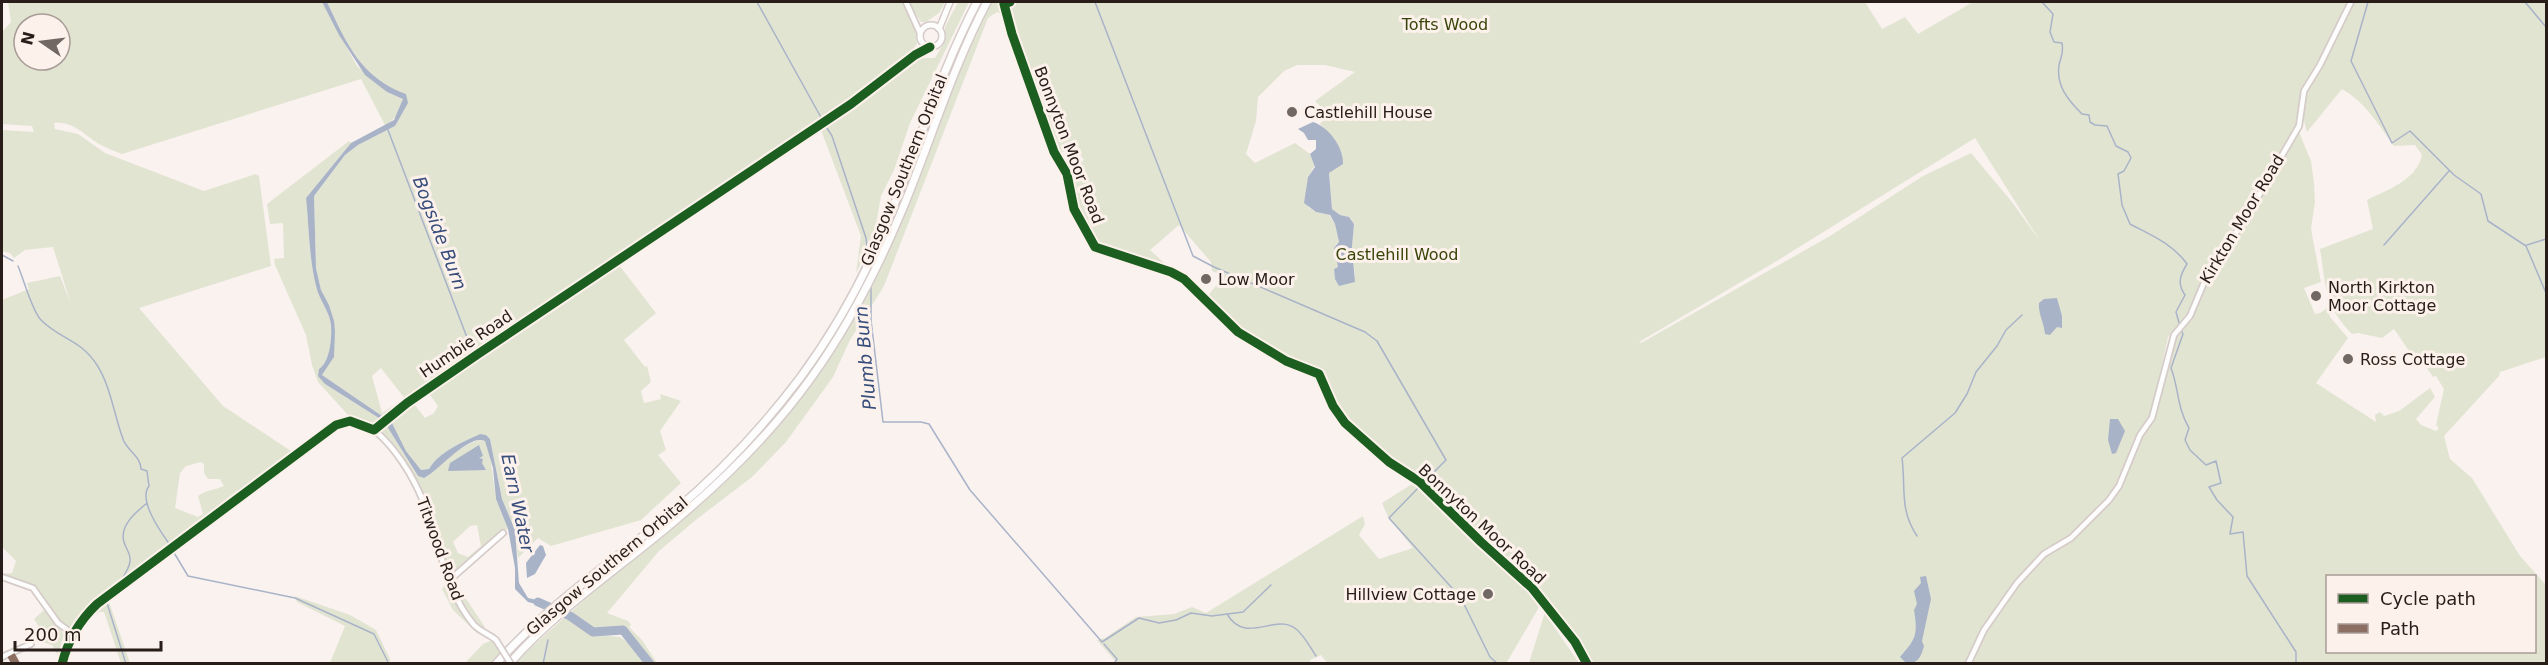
<svg xmlns="http://www.w3.org/2000/svg" width="2548" height="665" font-family="'DejaVu Sans',sans-serif">
<rect width="100%" height="100%" fill="#f9f2ef"/>
<path fill="#e2e4d2" fill-rule="evenodd" d="M 8,2 L 322,2 L 357,66 L 387,92 L 403,99 C 401,111 396,119 385,125 L 361,79 L 122,154 C 115,151 106,148 99,144 C 84,135 74,121 54,123 L 55,129 L 78,134 L 105,153 L 204,191 L 256,174 L 259,176 L 271,266 L 139,308 L 223,406 L 294,453 L 206,519 L 197,523 L 196,527 L 89,607 L 71,628 L 60,622 L 32,584 L 3,574 L 12,573 L 16,561 L 2,547 L 2,300 L 29,289 L 27,283 L 60,276 L 71,304 L 53,247 L 25,250 L 14,258 L 10,253 L 2,251 L 2,130 L 34,132 L 32,126 L 2,124 L 2,32 L 11,22 ZM 24,24 L 60,24 L 60,60 L 24,60 ZM 201,462 L 204,464 L 204,473 L 208,479 L 220,479 L 224,486 C 215,490 206,490 198,496 L 203,514 L 198,517 L 175,508 L 180,473 L 186,466 Z
M 327,2 L 903,2 L 915,29 L 917,44 L 907,56 L 853,98 L 406,400 L 381,368 L 372,376 L 382,413 L 400,401 L 402,403 L 385,418 L 322,375 L 334,357 L 329,305 L 321,290 L 316,268 L 314,196 L 345,155 L 358,145 L 395,126 L 406,94 C 360,77 347,44 327,2 Z
M 908,2 L 945,2 L 939,13 L 926,22 L 921,22 Z
M 958,2 L 969,2 L 910,123 L 894,170 L 881,196 L 874,236 L 856,273 L 861,236 L 821,130 L 922,58 L 935,58 L 945,41 L 945,27 Z
M 981,2 L 983,2 C 937,94 910,195 863,287 C 825,361 771,432 709,488 C 663,528 615,564 568,603 L 566,601 L 722,470 L 821,351 L 899,200 L 934,105 L 960,43 Z
M 991,2 L 1002,2 L 998,4 L 1003,15 L 997,12 L 988,18 L 884,286 L 850,340 L 833,377 L 786,442 L 752,477 L 697,519 L 659,551 L 607,613 L 628,621 L 631,625 L 629,627 L 642,640 L 657,663 L 652,663 L 641,647 L 622,629 C 591,627 596,634 570,613 C 613,573 662,539 706,500 C 776,436 832,361 876,278 C 890,251 900,222 910,194 C 934,129 956,62 991,2 Z
M 1017,2 L 1865,2 L 1882,29 L 1905,17 L 1918,34 L 1973,2 L 2348,2 C 2343,13 2338,25 2333,36 C 2315,69 2298,85 2296,125 L 2199,285 L 2193,306 L 2168,337 L 2151,417 L 2113,493 L 2068,539 L 2045,552 L 2020,579 L 2023,581 L 2048,554 L 2064,546 L 2105,507 L 2119,490 L 2141,439 L 2157,413 L 2175,338 L 2198,305 L 2208,277 L 2299,132 L 2311,161 L 2314,183 L 2315,202 L 2311,229 L 2321,282 L 2304,288 L 2315,314 L 2320,313 L 2327,308 L 2330,317 L 2348,338 L 2316,383 L 2376,422 L 2375,415 L 2380,412 L 2384,416 L 2399,411 L 2430,388 L 2435,397 L 2416,419 L 2421,425 L 2436,431 L 2439,428 L 2436,425 L 2444,389 L 2436,376 L 2433,377 L 2421,359 L 2411,354 L 2394,329 L 2382,338 L 2358,333 L 2352,334 C 2324,306 2326,286 2320,249 L 2373,229 L 2367,200 C 2387,190 2417,180 2422,155 L 2415,145 L 2394,146 C 2378,124 2366,103 2342,89 L 2307,132 L 2302,114 L 2307,92 L 2353,2 L 2546,2 L 2546,357 L 2500,372 L 2499,376 L 2444,436 L 2450,459 L 2472,478 L 2520,556 L 2546,585 L 2546,663 L 1590,663 L 1578,644 L 1497,553 L 1480,540 L 1418,478 L 1396,465 L 1344,419 L 1318,371 L 1288,360 L 1235,327 L 1206,298 L 1224,276 L 1212,271 L 1211,262 L 1179,225 L 1150,250 L 1172,270 L 1095,245 L 1075,209 L 1068,170 L 1084,160 L 1074,146 L 1057,155 L 1014,37 L 1007,6 ZM 1297,65 L 1325,65 L 1355,72 L 1315,101 L 1321,107 L 1323,107 L 1323,109 L 1328,115 L 1320,124 L 1338,145 L 1334,169 L 1329,173 L 1332,209 L 1340,215 L 1349,217 L 1354,224 L 1352,247 L 1355,276 L 1335,279 L 1334,269 L 1338,267 L 1334,248 L 1339,242 L 1335,224 L 1329,215 L 1316,212 L 1308,207 L 1308,177 L 1315,165 L 1310,154 L 1295,143 L 1255,163 L 1246,154 L 1256,121 L 1258,97 L 1284,71 ZM 1975,138 L 2040,241 L 2012,202 L 1971,153 L 1923,176 L 1830,236 L 1641,343 L 1639,342 L 1775,262 ZM 2328,576 L 2534,576 L 2534,652 L 2328,652 Z
M 349,141 L 351,143 L 306,198 C 309,227 309,258 316,286 C 319,300 330,312 331,325 C 332,338 330,362 319,369 L 325,384 L 382,420 L 369,427 L 348,415 L 318,382 L 312,365 L 306,335 L 275,265 L 274,259 L 284,258 L 283,223 L 270,224 L 267,204 Z
M 619,265 L 656,313 L 624,340 L 645,367 L 647,366 L 651,382 L 641,391 L 644,403 L 661,399 L 660,394 L 681,401 L 660,431 L 666,450 L 658,455 L 681,483 L 641,520 L 551,546 L 538,538 L 518,558 L 515,530 L 502,499 L 490,439 L 486,435 L 480,434 C 461,443 440,451 429,469 L 421,470 L 406,451 L 390,419 L 423,395 L 414,404 L 425,418 L 434,413 L 438,406 L 428,392 Z
M 385,423 L 418,476 L 427,477 C 437,467 471,435 485,441 L 489,448 L 496,499 L 508,529 L 502,531 L 453,575 L 449,576 L 428,504 L 415,480 L 380,431 ZM 477,525 L 481,546 L 468,557 L 458,553 L 453,542 L 470,526 Z
M 1412,484 C 1454,515 1506,562 1538,604 L 1538,609 L 1507,662 L 1327,663 L 1321,655 L 1310,660 L 1312,664 L 1117,663 L 1097,640 L 1105,638 L 1136,617 L 1174,614 L 1192,607 L 1206,613 L 1363,516 L 1365,524 L 1359,535 L 1379,559 L 1413,548 L 1388,517 L 1382,503 Z
M 454,581 L 485,627 L 478,634 L 453,610 L 442,589 L 446,583 Z
M 295,596 L 350,615 L 376,630 L 391,661 L 388,661 L 389,664 L 330,663 L 345,626 L 297,602 Z
M 108,599 L 130,663 L 121,663 L 104,612 L 100,612 L 92,617 L 78,638 L 76,635 L 88,617 Z
M 44,610 L 64,634 L 58,655 L 52,645 L 42,642 L 42,632 L 34,619 Z
M 1545,612 L 1546,615 L 1579,663 L 1529,663 Z
M 566,616 L 588,632 L 599,635 L 620,637 L 629,643 L 646,663 L 514,663 Z
M 493,640 L 502,654 L 493,663 L 464,664 L 483,644 Z"/>
<path fill="#a9b3c8" d="M 322,2 L 327,2 C 347,44 360,77 406,94 L 408,103 L 395,126 L 358,145 L 345,155 L 314,196 L 316,268 L 321,290 L 329,305 L 334,321 L 335,331 L 334,357 L 322,375 L 385,418 L 382,420 L 325,384 L 318,376 L 319,369 C 330,362 332,338 331,325 C 330,312 319,300 316,286 C 309,258 309,227 306,198 L 351,143 L 394,120 L 403,99 L 387,92 L 365,75 L 339,35 Z
M 1313,122 C 1329,127 1344,148 1343,164 L 1329,173 L 1332,209 L 1340,215 L 1349,217 L 1354,224 L 1352,247 L 1355,282 L 1339,286 L 1335,279 L 1334,269 L 1338,267 L 1334,248 L 1339,242 L 1335,224 L 1330,215 L 1316,212 L 1304,203 L 1308,177 L 1315,167 L 1310,154 L 1316,149 L 1316,140 L 1308,140 L 1304,133 L 1298,129 Z
M 2057,298 L 2062,316 L 2062,328 L 2057,327 L 2050,335 L 2045,334 C 2044,322 2038,314 2039,303 L 2044,299 Z
M 390,419 L 406,451 L 421,470 L 429,469 C 440,451 461,443 480,434 L 486,435 L 490,439 L 502,499 L 515,530 L 519,583 L 528,598 L 551,603 L 547,607 L 528,602 L 515,589 L 515,568 L 508,529 L 496,499 L 493,468 L 485,441 C 468,434 439,471 424,478 L 418,476 L 385,423 Z
M 2110,419 L 2118,419 L 2125,431 L 2116,453 L 2112,454 L 2108,440 Z
M 479,445 L 483,456 L 479,458 L 483,459 L 482,463 L 486,470 L 448,471 L 450,463 Z
M 540,545 L 543,546 L 546,555 L 535,574 L 527,578 L 526,563 Z
M 1926,576 L 1931,599 L 1922,641 L 1924,646 C 1921,656 1919,664 1906,663 L 1900,657 C 1916,639 1918,635 1914,610 L 1917,604 L 1914,591 L 1921,583 L 1920,577 Z"/>
<g fill="none" stroke-linecap="round" stroke-linejoin="round">
<path stroke="#a9b3c8" stroke-width="1.5" d="M 757,2 L 823,121
M 1095,2 L 1193,256 L 1214,267 L 1365,332 L 1377,341 L 1446,460 L 1424,482
M 2042,2 L 2053,14 L 2050,32 L 2054,42 L 2062,43 C 2064,53 2061,56 2059,65 C 2056,86 2068,100 2082,114 L 2089,115 L 2090,122 L 2095,125 L 2107,126 L 2116,146 L 2128,152 L 2131,158 L 2124,171 L 2118,174 L 2122,205 L 2130,224 C 2151,235 2173,244 2187,264 C 2180,275 2177,284 2185,295 L 2176,312 L 2180,326
M 2368,2 L 2351,61 L 2392,143 L 2410,131 L 2454,175 L 2481,194 L 2488,221 L 2526,246 L 2546,293
M 2525,2 L 2546,27
M 825,125 L 832,136 L 866,238 L 868,256
M 388,130 L 471,348
M 2384,245 L 2449,171
M 2527,245 L 2546,239
M 2,255 L 13,261
M 18,266 C 24,280 32,311 41,320 C 61,340 80,339 97,365 C 111,387 114,415 123,439 C 127,451 141,456 141,469 L 147,471 L 149,486 C 138,500 160,531 170,545
M 871,285 L 871,320 L 883,422 L 921,422 L 929,424 L 970,490 L 1102,642 L 1139,618 L 1159,623 L 1176,620 L 1191,613 L 1212,616 L 1243,612 L 1271,585
M 2181,330 L 2183,334 L 2171,368 C 2179,389 2177,408 2189,428 L 2185,440 L 2190,450 L 2206,465 L 2216,461 L 2221,483 L 2209,487 L 2217,500 L 2233,517 L 2230,534 L 2243,532 L 2247,576 L 2296,652 L 2296,664
M 1421,485 L 1389,518 L 1461,598 L 1490,657 L 1498,664
M 1917,536 C 1899,509 1906,488 1902,458 L 1955,413 L 1967,394 L 1976,372 L 1997,346 L 2006,330 L 2022,315
M 173,551 L 188,576 L 295,598 L 374,634 L 389,664
M 120,582 C 124,576 130,567 130,561 C 131,554 126,549 124,542 C 119,526 136,512 147,503
M 109,600 L 107,603 L 126,664
M 1227,614 C 1246,646 1276,612 1296,629 C 1304,635 1310,647 1316,656
M 1104,644 L 1117,659 L 1114,664
M 543,664 L 548,640"/>
<path stroke="#a9b3c8" stroke-width="9" d="M 538,602 L 570,616 L 593,632 L 623,630 L 650,664"/>
<g stroke="#d5ccc9" stroke-width="8">
<path id="minor" d="M 906,2 L 920,33
M 1010,2 L 1004,4 L 1012,34 L 1054,152 L 1067,174 L 1074,209 L 1095,247 L 1171,272 L 1184,279 L 1238,332 L 1286,361 L 1319,374 L 1333,406 L 1345,423 L 1389,462 L 1420,482 L 1481,542 L 1532,588 L 1575,642 L 1587,664
M 374,430 C 395,447 413,476 423,501 C 440,543 444,589 474,625 C 481,632 489,634 496,640
M 2,577 L 33,588 L 58,623 L 73,634
M 448,579 L 452,578 L 503,533
M 11,655 L 16,664
M 2,657 L 31,644
M 1968,664 L 1984,630 L 2017,583 L 2044,554 L 2071,538 L 2109,500 L 2119,486 L 2140,435 L 2152,418 L 2174,335 L 2190,316 L 2206,278 L 2247,216 L 2299,126 L 2304,91 L 2320,65 L 2351,2"/>
</g>
<g stroke="#d5ccc9" stroke-width="8">
<path id="tertiary" d="M920 36a11 11 0 1 1 22 0a11 11 0 1 1-22 0Z
M 939,29 L 950,2
M 62,664 C 68,640 79,621 97,604 L 336,425 L 350,421 L 374,430 L 407,403 L 478,354 L 851,104 L 915,55 L 930,47"/>
</g>
<g stroke="#d5ccc9" stroke-width="10">
<path id="trunk" d="M 496,664 C 548,605 612,562 672,513 C 719,474 763,427 800,378 C 831,336 858,289 879,241 C 914,162 937,78 977,2
M 509,664 C 558,608 621,567 677,519 C 727,477 773,431 811,378 C 847,328 876,272 900,215 C 930,144 951,70 987,2"/>
</g>
<use href="#minor" stroke="#fefdfd" stroke-width="4.5"/>
<use href="#tertiary" stroke="#fefdfd" stroke-width="5"/>
<use href="#trunk" stroke="#fefdfd" stroke-width="7"/>
<g stroke="#d5ccc9" stroke-width="8" stroke-linecap="butt">
<path id="minor-bridge" d="M 496,640 L 511,664"/>
</g>
<use href="#minor-bridge" stroke="#fefdfd" stroke-width="4.5"/>
<path stroke="#8d6e63" stroke-width="8" stroke-dasharray="15 8" stroke-linecap="butt" d="M 11,655 L 16,664"/>
<g stroke="#fdf1eb" stroke-width="13">
<path id="cycleway" d="M 1010,2 L 1004,4 L 1012,34 L 1054,152 L 1067,174 L 1074,209 L 1095,247 L 1171,272 L 1184,279 L 1238,332 L 1286,361 L 1319,374 L 1333,406 L 1345,423 L 1389,462 L 1420,482 L 1481,542 L 1532,588 L 1575,642 L 1587,664
M 62,664 C 68,640 79,621 97,604 L 336,425 L 350,421 L 374,430 L 407,403 L 478,354 L 851,104 L 915,55 L 930,47"/>
</g>
<use href="#cycleway" stroke="#1b5e20" stroke-width="9"/>
</g>
<g fill="#716863" stroke="#fdf1eb" stroke-width="2">
<circle cx="1292" cy="112" r="6"/>
<circle cx="1206" cy="279" r="6"/>
<circle cx="2316" cy="296" r="6"/>
<circle cx="2348" cy="359" r="6"/>
<circle cx="1488" cy="594" r="6"/>
</g>
<g text-anchor="middle" dominant-baseline="central" stroke-width="6" stroke-linejoin="round" paint-order="stroke">
<g font-size="16" fill="#384408" stroke="#fdf1eb">
<text x="1445" y="24">Tofts Wood</text>
<text x="1397" y="254">Castlehill Wood</text>
</g>
<g font-size="16" fill="#281d18" stroke="#fdf1eb" text-anchor="start">
<text x="1304" y="112">Castlehill House</text>
<text x="1218" y="279">Low Moor</text>
<text x="2328" y="287">North Kirkton<tspan x="2328" dy="18">Moor Cottage</tspan></text>
<text x="2360" y="359">Ross Cottage</text>
<text x="1476" y="594" text-anchor="end">Hillview Cottage</text>
</g>
<g font-size="16" fill="#281d18" stroke="#fdf1eb">
<text transform="translate(1069 145) rotate(69)">Bonnyton Moor Road</text>
<text transform="translate(904 170) rotate(-68)">Glasgow Southern Orbital</text>
<text transform="translate(2242 219) rotate(-59)">Kirkton Moor Road</text>
<text transform="translate(466 344) rotate(-34)">Humbie Road</text>
<text transform="translate(1482 524) rotate(43)">Bonnyton Moor Road</text>
<text transform="translate(440 549) rotate(70)">Titwood Road</text>
<text transform="translate(607 566) rotate(-40)">Glasgow Southern Orbital</text>
</g>
<g font-size="18" font-style="italic" fill="#374e7c" stroke="#fdf1eb">
<text transform="translate(440 233) rotate(69)">Bogside Burn</text>
<text transform="translate(865 358) rotate(-95)">Plumb Burn</text>
<text transform="translate(518 503) rotate(78)">Earn Water</text>
</g>
</g>
<rect width="2548" height="665" fill="none" stroke="#281d18" stroke-width="6"/>
<rect x="2326" y="575" width="210" height="78" fill="#fdf1eb" stroke="#a89c97" stroke-width="1.5"/>
<rect x="2338" y="594" width="30" height="9" fill="#1b5e20" stroke="#a89c97" stroke-width="1.5"/>
<text x="2380" y="605" font-size="18" fill="#281d18">Cycle path</text>
<rect x="2338" y="624" width="30" height="9" fill="#8d6e63" stroke="#a89c97" stroke-width="1.5"/>
<text x="2380" y="635" font-size="18" fill="#281d18">Path</text>
<g transform="translate(42 42) rotate(284)"><circle r="28" fill="#fdf1eb" stroke="#a89c97" stroke-width="1.5"/>
<path d="M0-4.5L10 22L0 15L-10 22Z" fill="#716863"/>
<text y="-9" font-size="16" font-weight="bold" text-anchor="middle" fill="#281d18">N</text>
</g>
<path d="M15 641v9h146v-9" fill="none" stroke="#281d18" stroke-width="3"/>
<text x="24" y="641" font-size="18" fill="#281d18" stroke="#fdf1eb" stroke-width="4.5" paint-order="stroke">200 m</text>
</svg>
